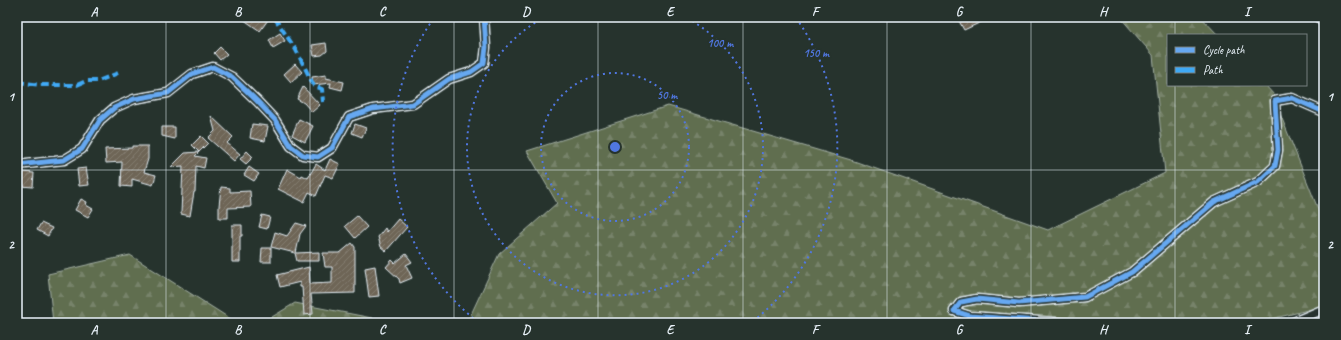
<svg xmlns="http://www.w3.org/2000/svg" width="1341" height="340" font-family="Caveat,sans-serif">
<defs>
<pattern id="forest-firs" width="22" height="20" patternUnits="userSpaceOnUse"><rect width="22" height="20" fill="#606e50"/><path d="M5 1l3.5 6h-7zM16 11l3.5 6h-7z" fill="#77836a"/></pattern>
<pattern id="building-hatch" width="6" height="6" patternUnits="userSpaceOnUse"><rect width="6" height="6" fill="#6e6556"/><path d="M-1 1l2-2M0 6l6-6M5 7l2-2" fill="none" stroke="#837c6f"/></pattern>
</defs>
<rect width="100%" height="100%" fill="#26332d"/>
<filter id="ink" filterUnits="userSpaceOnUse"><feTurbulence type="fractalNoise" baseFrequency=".025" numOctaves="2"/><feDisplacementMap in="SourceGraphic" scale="8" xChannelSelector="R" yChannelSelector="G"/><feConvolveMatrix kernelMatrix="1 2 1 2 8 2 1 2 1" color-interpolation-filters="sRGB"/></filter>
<g filter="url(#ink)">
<path fill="url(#forest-firs)" stroke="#a4b0a4" d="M 1120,17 L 1201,17 L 1218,35 L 1168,35 L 1168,85 L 1265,85 L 1275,96 L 1275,101 L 1324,224 L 1324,306 L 1255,323 L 467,323 L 499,254 L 557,203 L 527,151 L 668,106 L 851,160 L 1048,230 L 1165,173 L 1153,55 Z
M 130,255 L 237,323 L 53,323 L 48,274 Z
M 295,303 L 372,318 L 376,323 L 262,323 Z"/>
<path fill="url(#building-hatch)" stroke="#e8f1f8" d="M 240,17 L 270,17 L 260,31 Z
M 968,17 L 992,17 L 964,30 L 959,21 Z
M 280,33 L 285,41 L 273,48 L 269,40 Z
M 326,43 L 327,51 L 322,55 L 314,56 L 312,45 Z
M 220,47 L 227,54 L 220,60 L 214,53 Z
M 295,64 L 302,72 L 291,82 L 284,74 Z
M 326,75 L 326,78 L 344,82 L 342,90 L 330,87 L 331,83 L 313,85 L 312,77 Z
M 303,87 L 320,105 L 312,112 L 304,103 L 297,99 Z
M 211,116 L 233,137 L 227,143 L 240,154 L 234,161 L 208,138 L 215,131 Z
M 299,119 L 313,126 L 305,142 L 292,135 Z
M 252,124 L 268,126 L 265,141 L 250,138 Z
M 355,124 L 366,128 L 362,137 L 352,133 Z
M 162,127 L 175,127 L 175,139 L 162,136 Z
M 201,136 L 208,143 L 195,156 L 206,158 L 204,168 L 196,166 L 195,192 L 194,192 L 190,216 L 181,214 L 183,166 L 171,167 L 185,153 L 199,152 L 192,145 Z
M 132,146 L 148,146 L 148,159 L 144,172 L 156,175 L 153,185 L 132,179 L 132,187 L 121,186 L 122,162 L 106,163 L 105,149 L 132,148 Z
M 247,151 L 253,157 L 246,164 L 240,159 Z
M 330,159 L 340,164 L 333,178 L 325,175 L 316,196 L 309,192 L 304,202 L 278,189 L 287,169 L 301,177 L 302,175 L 308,178 L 316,164 L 325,170 Z
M 249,167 L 259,174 L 254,181 L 244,175 Z
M 86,168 L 89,185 L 79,186 L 77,169 Z
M 22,172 L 34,173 L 33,187 L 21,186 Z
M 221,187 L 230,188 L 230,192 L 250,191 L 251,207 L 228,208 L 228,218 L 219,218 L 219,206 Z
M 81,199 L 87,202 L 86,205 L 93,209 L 88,217 L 75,210 Z
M 262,215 L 270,217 L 267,229 L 259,227 Z
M 357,216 L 367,227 L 355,238 L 345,226 Z
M 398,219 L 407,227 L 386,251 L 381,247 L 378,237 L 385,228 L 387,232 Z
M 41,223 L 52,228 L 48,236 L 37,230 Z
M 296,223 L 306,226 L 300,234 L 296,253 L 319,252 L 319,261 L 297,261 L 295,253 L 271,247 L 275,232 L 287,236 Z
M 232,225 L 242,225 L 242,236 L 240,236 L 240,262 L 232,262 Z
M 352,243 L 355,247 L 355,293 L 311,294 L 313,314 L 304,315 L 302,287 L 300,287 L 300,282 L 280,287 L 277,275 L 309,267 L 310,284 L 332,283 L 332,267 L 325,267 L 323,253 L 340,253 Z
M 262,248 L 271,248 L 271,262 L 261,262 Z
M 406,254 L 412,262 L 406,265 L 412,278 L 400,283 L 399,279 L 386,267 L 392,260 L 395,263 Z
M 375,266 L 379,296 L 369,297 L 365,268 Z"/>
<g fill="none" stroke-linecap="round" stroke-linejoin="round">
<g stroke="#e8f1f8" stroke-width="11">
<path id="street" d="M 1318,17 L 1324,23
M 17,165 L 64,160 L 82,149 L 100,120 L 114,108 L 134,99 L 168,93 L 192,74 L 213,67 L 232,77 L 257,101 L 275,120 L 291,146 L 303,155 L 318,157 L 332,148 L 349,117 L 373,109 L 413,104 L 449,79 L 471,72 L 484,63 L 486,47 L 484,17
M 1069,323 L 970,316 L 954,311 L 961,302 L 977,299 L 1019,303 L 1085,297 L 1132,272 L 1214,202 L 1258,182 L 1275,166 L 1278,150 L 1275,101 L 1292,98 L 1324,112
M 1291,323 L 1324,309"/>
</g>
<use href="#street" stroke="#26332d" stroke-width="8"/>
<path stroke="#3fa9f5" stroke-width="4" stroke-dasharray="8 4" stroke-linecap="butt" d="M 274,17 L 296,50 L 314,86 L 322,89 L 323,102
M 17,82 L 40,85 L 77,85 L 86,81 L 98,81 L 118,73"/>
<g stroke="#26332d" stroke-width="8">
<path id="cycleway" d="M 17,165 L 64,160 L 82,149 L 100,120 L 114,108 L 134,99 L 168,93 L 192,74 L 213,67 L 232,77 L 257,101 L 275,120 L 291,146 L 303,155 L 318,157 L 332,148 L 349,117 L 373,109 L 413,104 L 449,79 L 471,72 L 484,63 L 486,47 L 484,17
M 1069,323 L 970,316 L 954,311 L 961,302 L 977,299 L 1019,303 L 1085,297 L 1132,272 L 1214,202 L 1258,182 L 1275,166 L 1278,150 L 1275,101 L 1292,98 L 1324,112"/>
</g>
<use href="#cycleway" stroke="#66a8f1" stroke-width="5"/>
</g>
</g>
<path fill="none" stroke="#e8f1f8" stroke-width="1" stroke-opacity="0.55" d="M 166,17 L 166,323M 310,17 L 310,323M 454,17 L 454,323M 598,17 L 598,323M 743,17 L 743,323M 887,17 L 887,323M 1031,17 L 1031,323M 1175,17 L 1175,35M 1175,85 L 1175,323M 17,170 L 1324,170"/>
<g fill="none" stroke="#5077e0" stroke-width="2" stroke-dasharray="2 4">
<circle cx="615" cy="147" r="74"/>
<path d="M687 18A148 148 0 1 1 543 18"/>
<path d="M478 322A222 222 0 0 1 434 18M796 18A222 222 0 0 1 752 322"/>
</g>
<circle cx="615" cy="147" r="6" fill="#5077e0" stroke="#26332d" stroke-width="2"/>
<g font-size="12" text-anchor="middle" font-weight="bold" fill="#5077e0" stroke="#26332d" stroke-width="3.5" stroke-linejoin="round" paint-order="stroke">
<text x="720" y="47">100 m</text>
<text x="816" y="57">150 m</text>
<text x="667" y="99">50 m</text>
</g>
<rect width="1341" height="340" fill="none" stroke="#26332d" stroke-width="44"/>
<rect x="1167" y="34" width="140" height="52" fill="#26332d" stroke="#747f7e"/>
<rect x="1175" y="47" width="20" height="6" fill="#66a8f1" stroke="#747f7e"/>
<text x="1203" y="54" font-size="12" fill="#e8f1f8">Cycle path</text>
<rect x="1175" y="67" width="20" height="6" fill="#3fa9f5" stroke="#747f7e"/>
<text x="1203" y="74" font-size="12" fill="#e8f1f8">Path</text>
<rect x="22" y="22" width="1297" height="296" fill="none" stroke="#e8f1f8" stroke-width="1.5"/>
<g font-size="13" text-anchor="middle" font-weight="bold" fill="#e8f1f8">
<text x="94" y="16">A</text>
<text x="238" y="16">B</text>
<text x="382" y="16">C</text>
<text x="526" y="16">D</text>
<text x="670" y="16">E</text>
<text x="815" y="16">F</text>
<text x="959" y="16">G</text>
<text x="1103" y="16">H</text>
<text x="1247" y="16">I</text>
<text x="11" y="101">1</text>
<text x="1330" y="101">1</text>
<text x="11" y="249">2</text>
<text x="1330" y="249">2</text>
<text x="94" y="334">A</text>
<text x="238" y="334">B</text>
<text x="382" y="334">C</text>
<text x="526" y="334">D</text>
<text x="670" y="334">E</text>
<text x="815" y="334">F</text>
<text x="959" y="334">G</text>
<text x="1103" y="334">H</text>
<text x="1247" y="334">I</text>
</g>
</svg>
